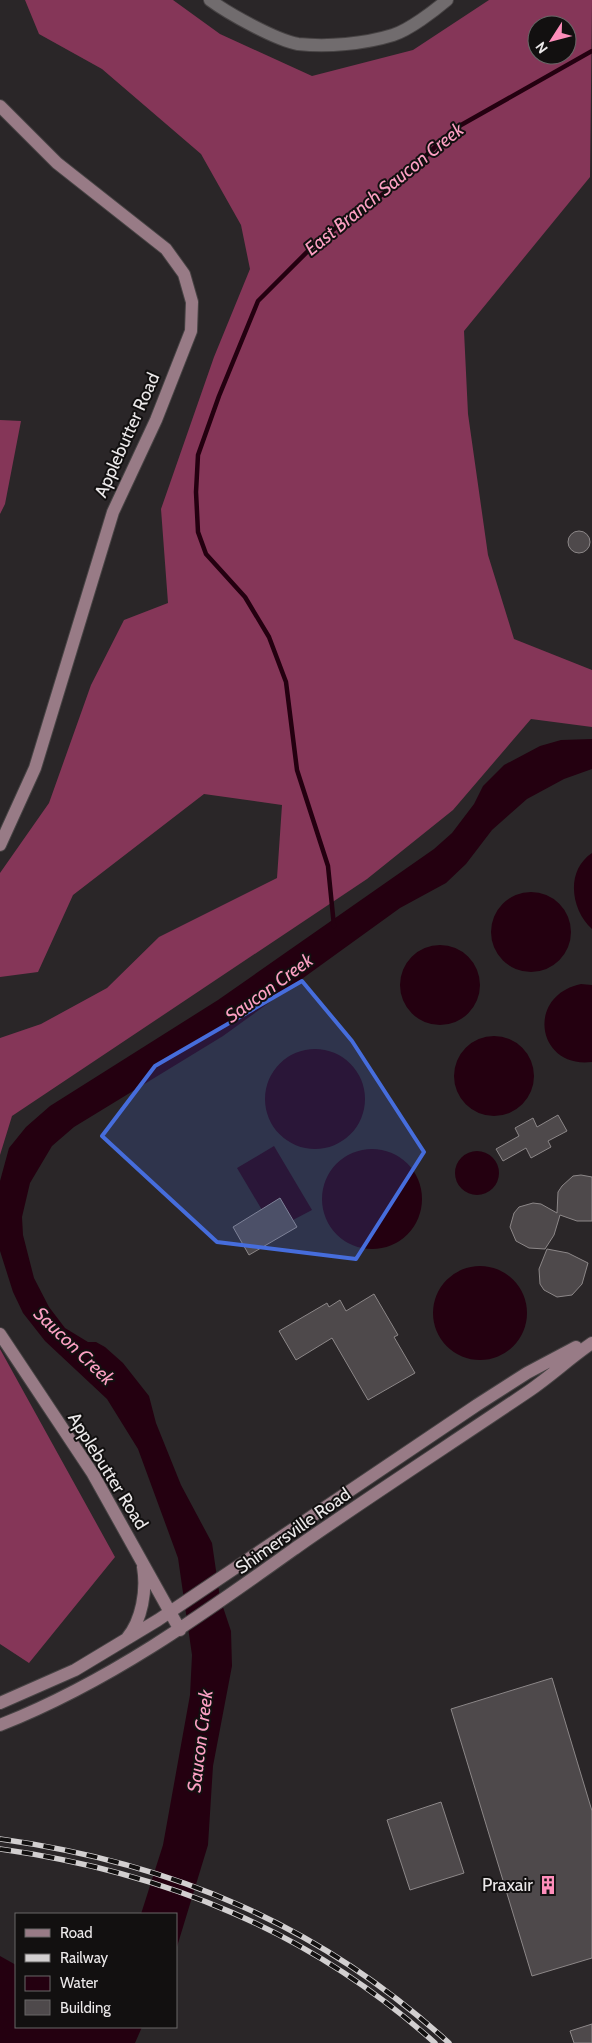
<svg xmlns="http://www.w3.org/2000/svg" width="592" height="2043" font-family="Cabin,sans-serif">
<rect width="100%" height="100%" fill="#2a2628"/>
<path fill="#853658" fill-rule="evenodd" d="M 25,0 L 173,0 L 220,34 L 312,76 L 413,50 L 489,0 L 592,0 L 590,177 L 464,331 L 468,414 L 488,555 L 514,639 L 592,670 L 592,727 L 531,719 L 453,810 L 367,879 L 12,1116 L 0,1155 L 0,1038 L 41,1024 L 107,988 L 159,937 L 277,878 L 282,805 L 204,794 L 73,895 L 38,972 L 0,977 L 0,873 L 49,803 L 91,685 L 124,620 L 168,603 L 161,509 L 214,357 L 250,269 L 241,225 L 201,154 L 102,69 L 39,34 ZM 537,25 L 567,25 L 567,55 L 537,55 Z
M 0,420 L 21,421 L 5,504 L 0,514 Z
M 0,1349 L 115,1557 L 29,1663 L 0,1644 Z"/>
<path fill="#240010" d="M 592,739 L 592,769 L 564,779 L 527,799 L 492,830 L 466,864 L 446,883 L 400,908 L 223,1036 L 74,1127 L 52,1146 L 30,1183 L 22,1217 L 23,1235 L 34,1278 L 49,1307 L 65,1328 L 88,1342 L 96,1342 L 105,1347 L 123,1363 L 149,1396 L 156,1423 L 181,1485 L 212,1543 L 220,1598 L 231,1631 L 232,1666 L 213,1766 L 208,1845 L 176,1950 L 176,1914 L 141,1914 L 163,1845 L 190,1695 L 192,1655 L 178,1558 L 138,1449 L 107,1399 L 45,1341 L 23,1313 L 13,1292 L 0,1251 L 0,1181 L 9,1148 L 26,1127 L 50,1106 L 218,1000 L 434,849 L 452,833 L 474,804 L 483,786 L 504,765 L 540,746 L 561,740 Z
M 592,853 L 592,929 C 571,910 565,871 592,853 Z
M491 932a40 40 0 1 1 80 0a40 40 0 1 1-80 0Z
M400 985a40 40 0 1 1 80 0a40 40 0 1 1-80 0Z
M 581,984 L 592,985 L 592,1062 C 537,1069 525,996 581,984 Z
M454 1076a40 40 0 1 1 80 0a40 40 0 1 1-80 0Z
M265 1099a50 50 0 1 1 100 0a50 50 0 1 1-100 0Z
M 274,1146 L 312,1210 L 293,1220 L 280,1199 L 262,1210 L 237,1168 Z
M322 1199a50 50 0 1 1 100 0a50 50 0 1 1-100 0Z
M455 1173a22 22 0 1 1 44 0a22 22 0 1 1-44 0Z
M433 1313a47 47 0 1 1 94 0a47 47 0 1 1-94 0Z
M 0,1956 L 16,1965 L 16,2027 L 142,2027 L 135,2043 L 0,2043 Z"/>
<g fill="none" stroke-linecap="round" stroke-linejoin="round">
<path stroke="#240010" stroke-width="4.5" d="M 334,926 L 328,866 L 297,770 L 286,682 L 269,637 L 245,597 L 206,554 L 198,532 L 196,492 L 198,455 L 219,396 L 258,301 L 319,240 L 394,186 L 454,129 L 592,51"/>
</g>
<path fill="#4e494b" stroke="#8c8788" d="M568 542a11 11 0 1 1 22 0a11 11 0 1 1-22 0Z
M 558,1115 L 567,1131 L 548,1141 L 551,1147 L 531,1158 L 526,1148 L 503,1161 L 496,1149 L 519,1136 L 515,1128 L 533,1118 L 537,1127 Z
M 581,1175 L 592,1177 L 592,1221 L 577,1221 L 560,1215 L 554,1235 L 545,1249 L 529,1248 L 516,1241 L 510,1227 L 514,1213 L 519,1207 L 533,1203 L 541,1204 L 557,1213 L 558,1192 L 562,1186 L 573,1176 Z
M 280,1198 L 297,1227 L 249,1255 L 233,1227 Z
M 547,1249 L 568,1253 L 588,1263 L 582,1284 L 572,1295 L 557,1297 L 544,1290 L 540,1284 L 539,1269 Z
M 374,1294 L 398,1335 L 394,1337 L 415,1373 L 368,1400 L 332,1338 L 296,1360 L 279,1331 L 327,1303 L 329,1307 L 340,1300 L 346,1311 Z
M 552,1678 L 592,1811 L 592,1958 L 532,1976 L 451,1709 Z
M 441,1802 L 464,1873 L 410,1890 L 387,1820 Z
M 592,2024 L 592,2043 L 574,2043 L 570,2031 Z"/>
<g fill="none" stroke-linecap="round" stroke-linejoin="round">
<g stroke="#474344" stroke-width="14">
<path id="street" d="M 210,0 C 229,14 276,40 298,44 C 328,47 364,44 393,35 C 409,30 434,11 447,0"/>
</g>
<g stroke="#474344" stroke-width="14">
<path id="secondary" d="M 0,106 L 57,163 L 166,249 L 184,274 L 192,302 L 191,331 L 156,420 L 113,512 L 35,768 L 0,845
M 0,1334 L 93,1474 L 180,1630
M 127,1638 C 142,1620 147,1590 143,1567
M 0,1703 L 75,1670 L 158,1620 L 477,1405 L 527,1373 L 576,1347
M 0,1725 C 109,1682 202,1615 297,1547 C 373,1494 452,1443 529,1391 C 551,1376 570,1358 592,1343"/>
</g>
<use href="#street" stroke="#716c6e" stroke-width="12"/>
<use href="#secondary" stroke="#987b86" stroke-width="12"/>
<g stroke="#d2cfd0" stroke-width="5.5">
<path id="rail" d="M 0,1839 C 172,1863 320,1925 449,2043
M 0,1849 C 164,1872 310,1931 435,2043"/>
</g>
<use href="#rail" stroke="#121010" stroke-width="4" stroke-dasharray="11" stroke-linecap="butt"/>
</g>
<path fill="#466ddc" fill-opacity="0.2" stroke="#466ddc" stroke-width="4" stroke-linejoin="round" d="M 302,981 L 352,1041 L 424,1152 L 356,1259 L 217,1242 L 102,1136 L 155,1066 Z"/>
<defs>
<g id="building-bare" transform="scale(1.5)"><path d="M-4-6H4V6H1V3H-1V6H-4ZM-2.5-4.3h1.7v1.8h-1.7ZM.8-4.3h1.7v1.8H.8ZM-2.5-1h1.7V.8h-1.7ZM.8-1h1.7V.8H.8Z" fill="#fe8ebb" stroke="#121010" stroke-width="2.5" paint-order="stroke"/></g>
</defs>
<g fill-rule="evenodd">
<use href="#building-bare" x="548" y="1885"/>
</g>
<g text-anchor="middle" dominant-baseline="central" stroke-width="4" stroke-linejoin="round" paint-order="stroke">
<g font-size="18" fill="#ece9ea" stroke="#121010">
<text transform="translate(127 435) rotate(-66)">Applebutter Road</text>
<text transform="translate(108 1471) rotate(58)">Applebutter Road</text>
<text transform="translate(293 1531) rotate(-35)">Shimersville Road</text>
</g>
<g font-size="18" fill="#ece9ea" stroke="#121010" text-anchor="end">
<text x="533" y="1885">Praxair</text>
</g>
<g font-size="19" font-style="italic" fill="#fca0c3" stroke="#121010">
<text transform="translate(384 189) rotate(-39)">East Branch Saucon Creek</text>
<text transform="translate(269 988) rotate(-36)">Saucon Creek</text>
<text transform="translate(74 1346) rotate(44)">Saucon Creek</text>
<text transform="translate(200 1741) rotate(-83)">Saucon Creek</text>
</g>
</g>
<rect x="15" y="1913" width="162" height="115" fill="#121010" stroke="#696767"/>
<rect x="25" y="1929" width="25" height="8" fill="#987b86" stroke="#696767"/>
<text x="60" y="1938" font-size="15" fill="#ece9ea">Road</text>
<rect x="25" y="1954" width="25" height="8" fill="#d2cfd0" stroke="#696767"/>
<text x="60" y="1963" font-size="15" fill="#ece9ea">Railway</text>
<rect x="25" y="1976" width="25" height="15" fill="#240010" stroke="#696767"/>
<text x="60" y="1988" font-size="15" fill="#ece9ea">Water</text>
<rect x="25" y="2000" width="25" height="15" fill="#4e494b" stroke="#696767"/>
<text x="60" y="2013" font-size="15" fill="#ece9ea">Building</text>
<g transform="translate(552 40) rotate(234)"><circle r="24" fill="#121010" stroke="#696767"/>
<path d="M0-4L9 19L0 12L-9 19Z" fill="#fe8ebb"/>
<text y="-8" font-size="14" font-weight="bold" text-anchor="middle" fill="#ece9ea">N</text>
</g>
</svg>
